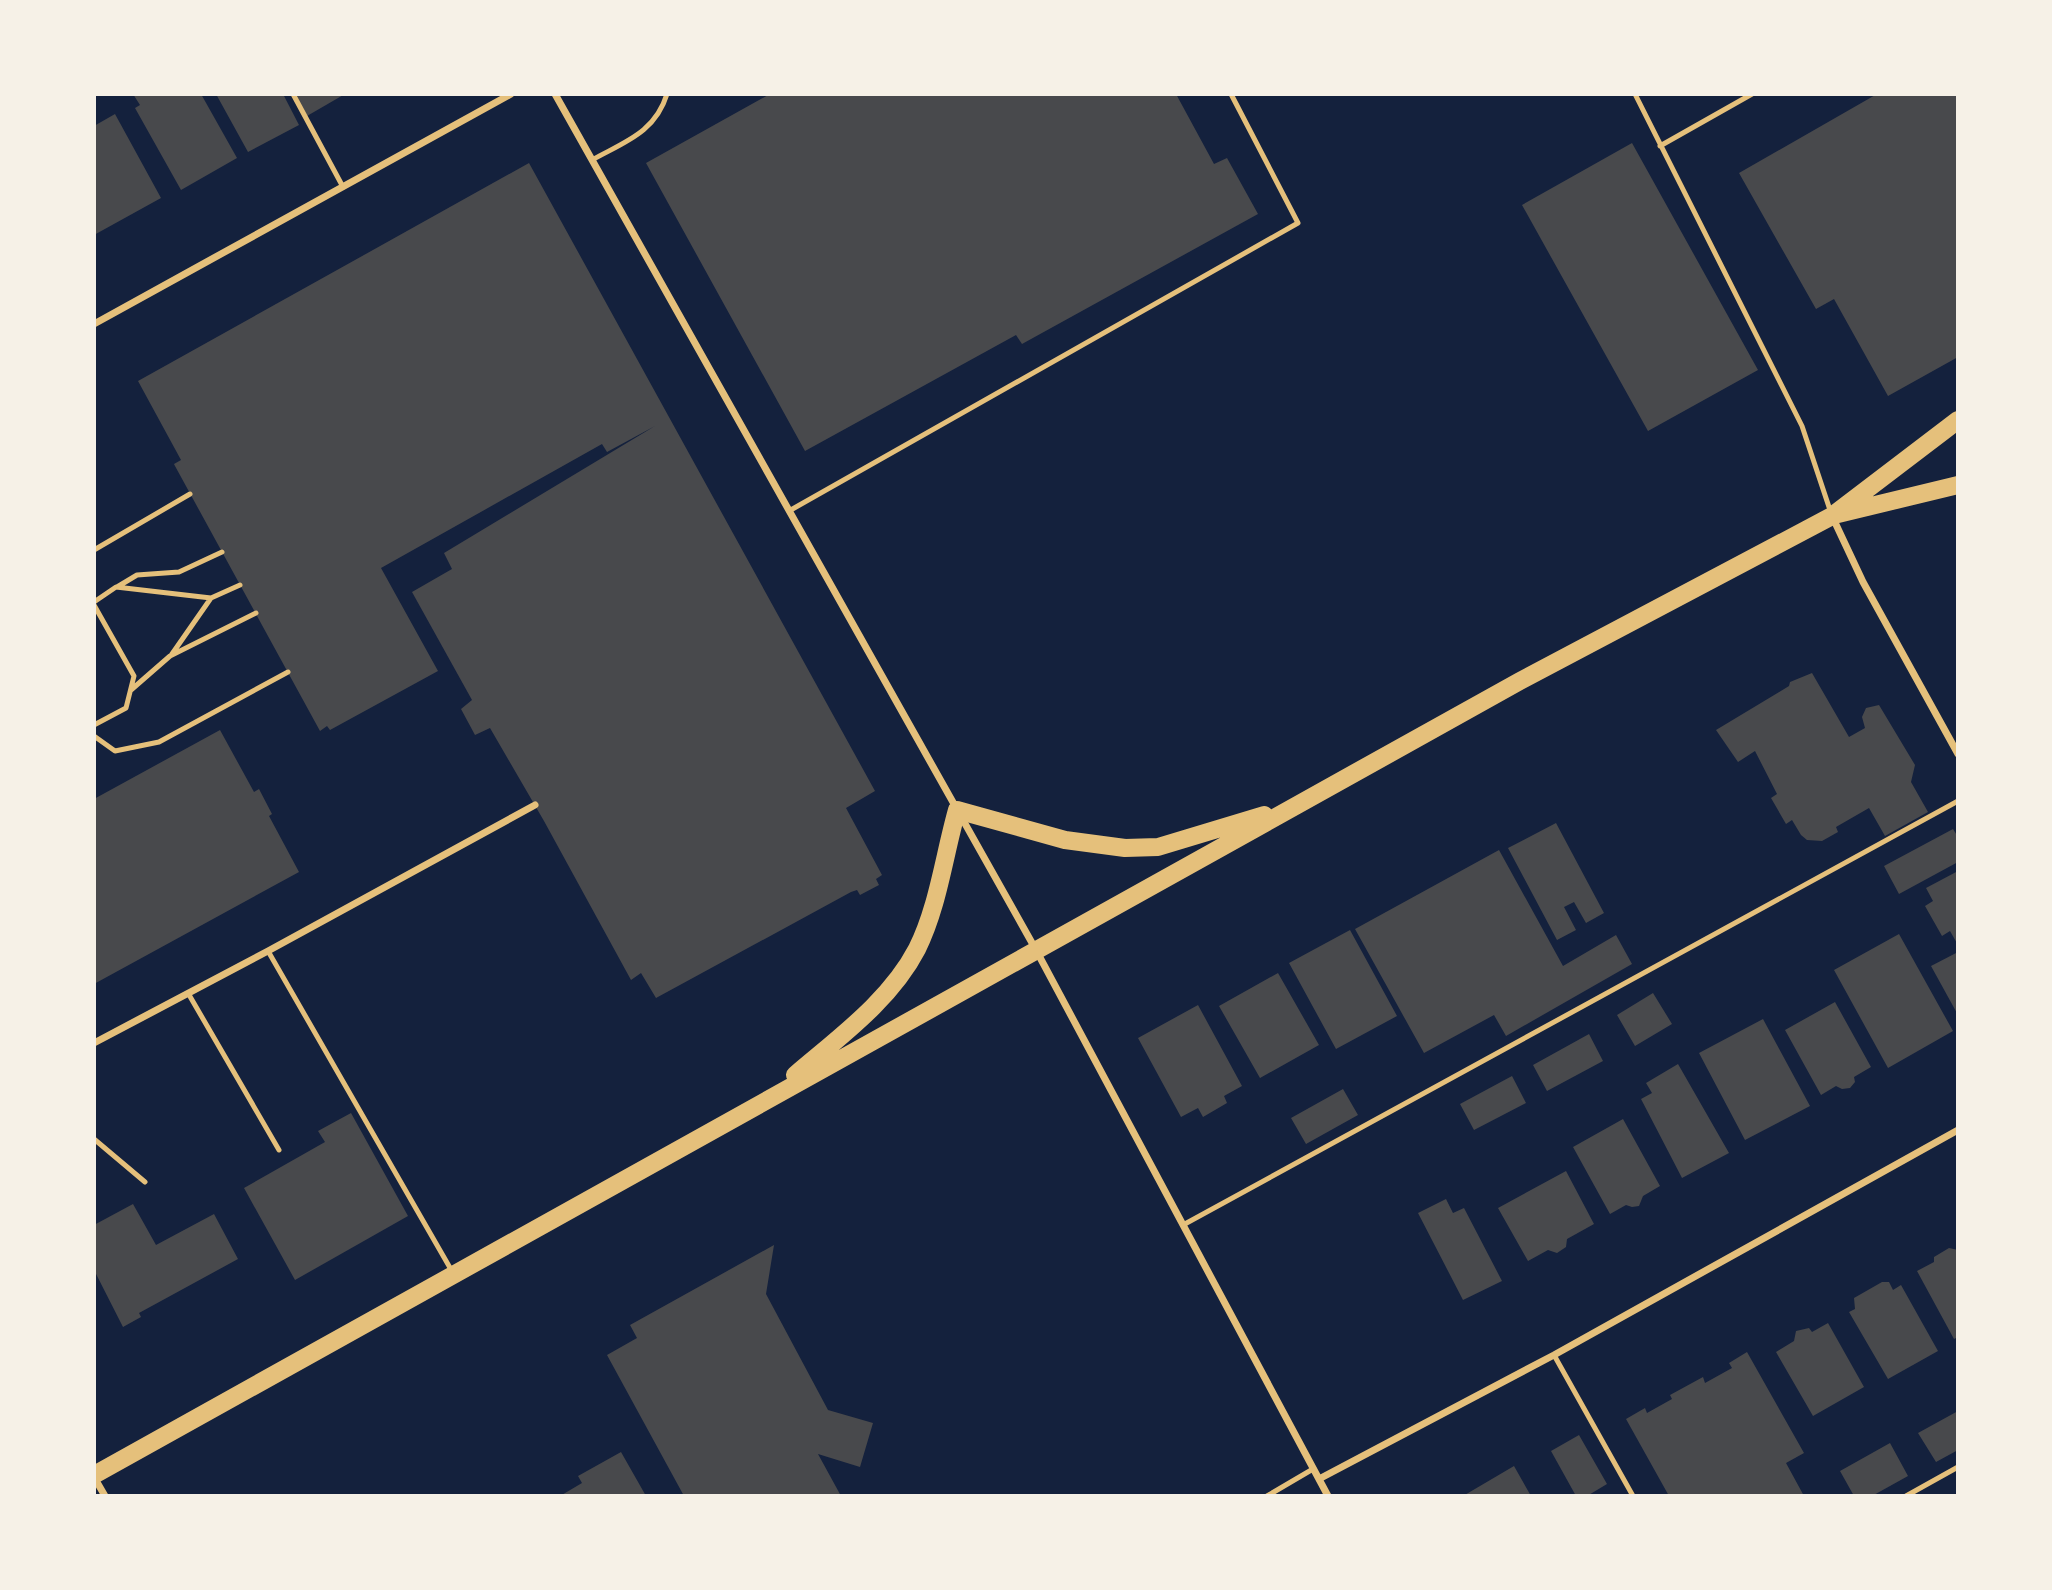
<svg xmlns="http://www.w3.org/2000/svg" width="2052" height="1590" font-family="Montserrat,sans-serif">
<rect width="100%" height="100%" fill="#14213d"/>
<path fill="#48494c" d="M 133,94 L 201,94 L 237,158 L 181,190 L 135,108 L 140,105 Z
M 216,94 L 283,94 L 299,125 L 248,152 Z
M 295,94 L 345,94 L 307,116 Z
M 770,94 L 1176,94 L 1214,164 L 1227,158 L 1258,214 L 1022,344 L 1016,335 L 805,451 L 646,163 Z
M 1877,94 L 1958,94 L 1958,357 L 1888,396 L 1834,299 L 1816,309 L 1739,173 Z
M 115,114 L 161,198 L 94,235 L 94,126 Z
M 1632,143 L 1758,370 L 1648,431 L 1522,205 Z
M 529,163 L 875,791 L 846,808 L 882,875 L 876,879 L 879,885 L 860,895 L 857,890 L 851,892 L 656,998 L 641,973 L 631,980 L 544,821 L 490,728 L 475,735 L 461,709 L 472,700 L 412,592 L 452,569 L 444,553 L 655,426 L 607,452 L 602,444 L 381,568 L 438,671 L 330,730 L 327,726 L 320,731 L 175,466 L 174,464 L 181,460 L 138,381 Z
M 1812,673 L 1849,737 L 1865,728 L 1862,717 L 1866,708 L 1879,705 L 1915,765 L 1911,782 L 1928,812 L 1885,836 L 1869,808 L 1836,827 L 1838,832 L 1822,841 L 1807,840 L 1801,835 L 1792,820 L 1786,824 L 1771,798 L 1777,794 L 1755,751 L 1738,762 L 1716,730 L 1789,686 L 1790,682 Z
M 220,730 L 254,792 L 259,789 L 272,814 L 269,816 L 299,872 L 94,984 L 94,799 Z
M 1556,823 L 1604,913 L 1586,923 L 1574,902 L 1564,907 L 1576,930 L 1557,940 L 1508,848 Z
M 1953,829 L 1958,837 L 1958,862 L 1899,894 L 1884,866 Z
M 1499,850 L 1563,966 L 1616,935 L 1632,964 L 1506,1036 L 1494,1015 L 1424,1053 L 1355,929 Z
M 1958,871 L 1958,945 L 1950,931 L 1942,936 L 1925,906 L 1933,901 L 1926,888 Z
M 1350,930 L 1397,1016 L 1336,1049 L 1289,963 Z
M 1899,934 L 1953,1031 L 1888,1068 L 1834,970 Z
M 1958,952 L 1958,1015 L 1931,966 Z
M 1278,973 L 1319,1045 L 1260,1078 L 1219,1006 Z
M 1653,993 L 1672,1024 L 1635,1046 L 1617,1015 Z
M 1835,1002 L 1871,1067 L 1854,1077 L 1855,1082 L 1850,1088 L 1842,1089 L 1836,1086 L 1821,1095 L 1785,1030 Z
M 1198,1005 L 1242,1086 L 1224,1096 L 1227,1103 L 1203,1117 L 1198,1108 L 1181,1117 L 1138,1038 Z
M 1763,1019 L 1810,1106 L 1745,1140 L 1699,1053 Z
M 1589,1034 L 1603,1061 L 1547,1091 L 1533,1065 Z
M 1678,1064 L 1729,1153 L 1682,1178 L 1641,1099 L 1652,1093 L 1646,1083 Z
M 1512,1076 L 1526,1103 L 1474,1130 L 1460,1104 Z
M 1343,1089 L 1358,1115 L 1306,1144 L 1291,1118 Z
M 351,1113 L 408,1216 L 295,1280 L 244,1188 L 325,1142 L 318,1131 Z
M 1623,1119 L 1660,1186 L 1643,1196 L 1639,1206 L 1632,1207 L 1626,1205 L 1610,1214 L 1573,1147 Z
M 1566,1171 L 1594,1224 L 1567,1239 L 1566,1247 L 1557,1253 L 1548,1250 L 1528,1261 L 1498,1208 Z
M 1446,1199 L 1453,1213 L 1464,1208 L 1502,1281 L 1463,1300 L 1418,1213 Z
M 133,1204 L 156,1245 L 214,1214 L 238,1259 L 139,1313 L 141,1317 L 123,1327 L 94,1270 L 94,1225 Z
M 774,1245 L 766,1294 L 828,1410 L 873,1423 L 860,1467 L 818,1454 L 841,1496 L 684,1496 L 607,1355 L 637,1338 L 630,1325 Z
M 1949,1248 L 1958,1250 L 1958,1337 L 1954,1339 L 1917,1271 L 1934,1262 L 1934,1257 Z
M 1882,1282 L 1889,1282 L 1893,1290 L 1901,1285 L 1938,1351 L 1888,1379 L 1849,1312 L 1855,1309 L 1854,1298 Z
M 1828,1323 L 1864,1387 L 1813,1416 L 1776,1352 L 1794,1341 L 1796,1331 L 1809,1328 L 1812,1332 Z
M 1747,1352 L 1804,1453 L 1786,1463 L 1804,1496 L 1669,1496 L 1626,1419 L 1645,1408 L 1647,1413 L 1672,1399 L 1670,1395 L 1703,1377 L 1705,1383 L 1732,1368 L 1729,1363 Z
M 1958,1411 L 1958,1450 L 1936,1462 L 1918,1433 Z
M 1579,1435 L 1607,1484 L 1587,1496 L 1576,1496 L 1551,1451 Z
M 1890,1443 L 1908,1476 L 1872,1496 L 1854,1496 L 1840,1471 Z
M 621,1452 L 646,1496 L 560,1496 L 582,1483 L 578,1476 Z
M 1514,1466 L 1531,1496 L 1463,1496 Z"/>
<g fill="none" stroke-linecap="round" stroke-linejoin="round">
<path stroke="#e5c07b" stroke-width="5" d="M 293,94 L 343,187
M 1635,94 L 1802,426 L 1831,513
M 1660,146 L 1752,94
M 592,160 C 624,142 655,133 667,94
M 789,511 L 1298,223 L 1231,94
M 94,550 L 190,494
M 117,587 L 137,575 L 179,572 L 222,552
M 94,602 L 116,587 L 211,598
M 94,605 L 134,676 L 126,708 L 94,725
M 172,654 L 211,598 L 240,585
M 131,690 L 170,656 L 256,613
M 94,736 L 115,751 L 159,742 L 288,672
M 268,951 L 453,1273
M 188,993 L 279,1150
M 94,1139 L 145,1182
M 1183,1225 L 1958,801
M 1554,1355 L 1633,1496
M 1267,1496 L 1313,1469
M 1906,1496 L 1958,1467"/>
<path stroke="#e5c07b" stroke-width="7" d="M 555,94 L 1036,950 L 1328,1496
M 94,324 L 511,94
M 1832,516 L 1863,582 L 1958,754
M 94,1043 L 268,951 L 535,805
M 94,1477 L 105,1496
M 1319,1479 L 1554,1355 L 1958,1130"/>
<path stroke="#e5c07b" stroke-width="18" d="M 1838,514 L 1958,485
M 795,1075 C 838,1038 890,1001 917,949 C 938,907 944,856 957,810 L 1065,840 L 1125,848 L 1158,847 L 1264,815
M 94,1475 L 1520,681 L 1832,516 L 1958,420"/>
</g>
<rect width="2052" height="1590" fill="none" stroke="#f6f1e7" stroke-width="192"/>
</svg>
